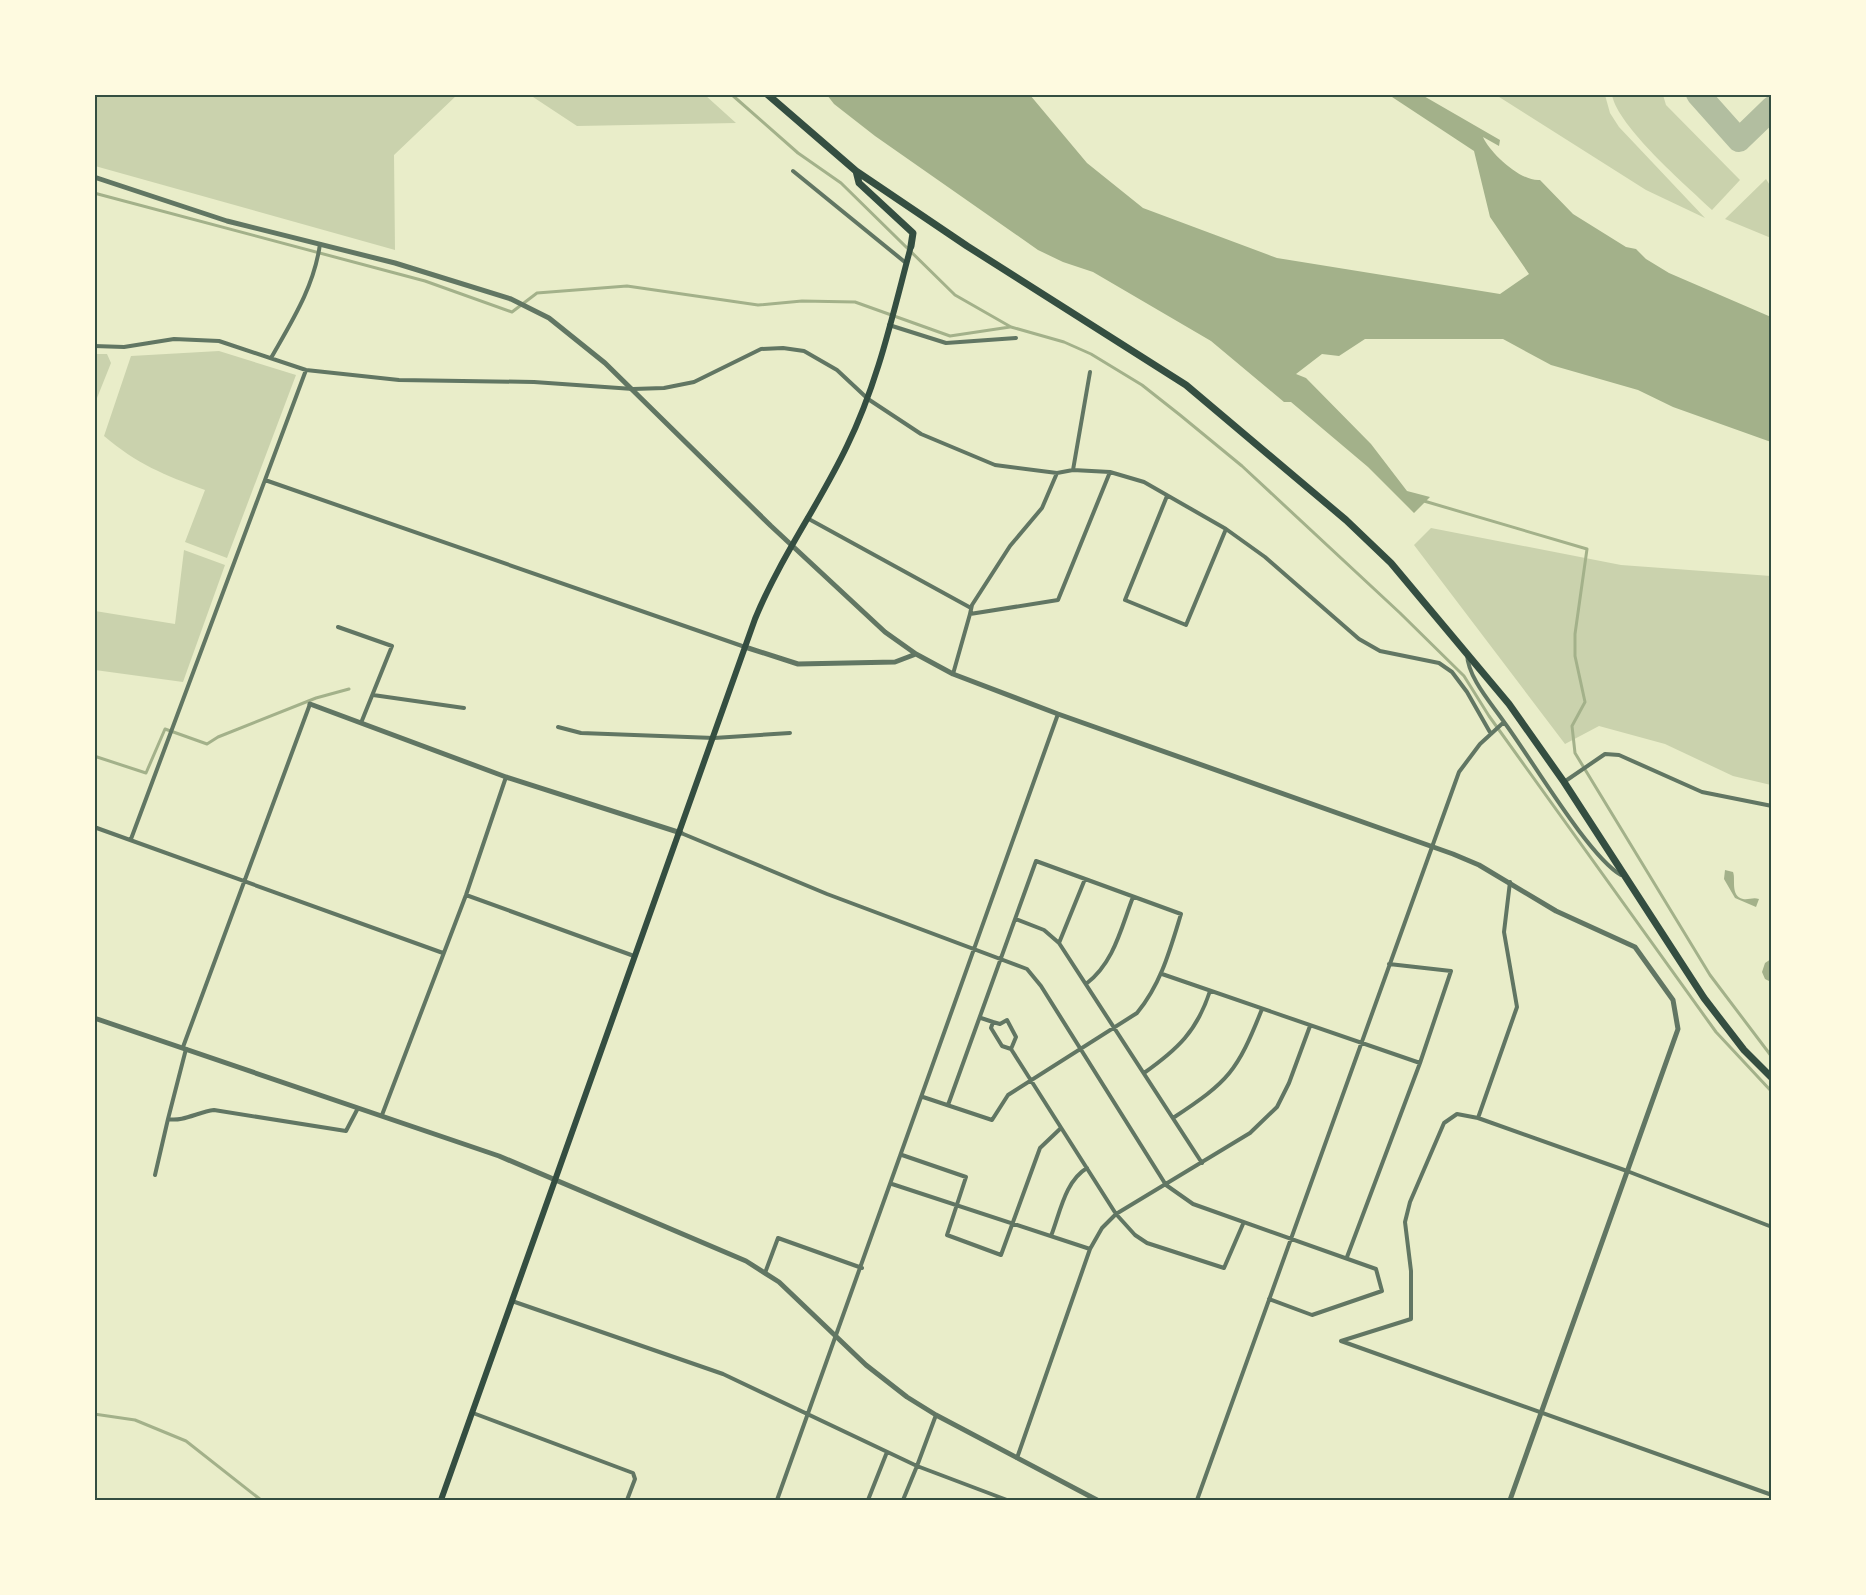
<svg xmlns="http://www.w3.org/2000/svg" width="1866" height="1595" font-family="'PT Serif',serif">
<rect width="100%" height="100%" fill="#e9edc9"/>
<path fill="#cad2ad" d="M 94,95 L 95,94 L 457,95 L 394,155 L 395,250 L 95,166 Z
M 530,95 L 705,95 L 736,123 L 577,126 Z
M 1496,95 L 1605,95 L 1610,113 L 1619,127 L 1705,218 L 1646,190 Z
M 1612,95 L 1663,95 L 1666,105 L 1740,180 L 1712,210 C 1686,185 1618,127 1612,95 Z
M 1766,179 L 1771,187 L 1771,238 L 1725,219 Z
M 219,351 L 296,375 L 227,558 L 185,542 L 205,490 C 164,475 137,464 104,436 L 131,356 Z
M 95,354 L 107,354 L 111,363 L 95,403 Z
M 1431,528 L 1621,565 L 1771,576 L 1771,785 L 1733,776 L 1665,744 L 1599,726 L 1565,744 L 1414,545 Z
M 184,550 L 225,565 L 183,682 L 95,670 L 95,611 L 175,624 Z"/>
<path fill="#a3b18a" d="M 827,95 L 1030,95 L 1087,163 L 1143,208 L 1277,258 L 1500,294 L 1529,274 L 1490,217 L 1474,151 L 1389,95 L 1422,95 L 1500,140 L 1499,146 L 1483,137 C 1490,153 1521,182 1540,180 L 1573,214 L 1626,247 L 1636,249 L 1646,259 L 1669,273 L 1771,317 L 1771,442 L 1673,407 L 1638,390 L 1551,365 L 1503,339 L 1365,339 L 1339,356 L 1322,354 L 1296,374 L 1306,378 L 1371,444 L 1407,491 L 1430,497 L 1414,513 L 1368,467 L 1291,402 L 1284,402 L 1211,341 L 1093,272 L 1063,262 L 1038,250 L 875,136 L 834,104 Z
M 1725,870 L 1733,872 C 1736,879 1730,896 1743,899 C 1749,900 1753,897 1759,899 L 1756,907 L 1735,898 L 1724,879 Z
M 1771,959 L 1772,959 L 1771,982 L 1765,979 L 1762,972 L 1765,963 Z"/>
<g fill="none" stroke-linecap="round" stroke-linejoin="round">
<path stroke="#a3b18a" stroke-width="3" d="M 731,94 L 798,153 L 841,183 L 955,295 L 1011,327 L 1064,342 L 1091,354 L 1142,385 L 1180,415 L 1242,466 L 1400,613 L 1464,676 L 1489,716 L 1716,1032 L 1772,1092
M 94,193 L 425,281 L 512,312 L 537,293 L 627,286 L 758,305 L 802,301 L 855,302 L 950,336 L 1010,327
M 1424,501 L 1587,549 L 1575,634 L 1575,656 L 1585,702 L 1572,726 L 1575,753 L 1710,975 L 1772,1057
M 94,756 L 146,773 L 165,729 L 207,744 L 218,737 L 316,698 L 349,689
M 94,1414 L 135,1420 L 186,1441 L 261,1500"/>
<path stroke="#b2bea0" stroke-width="24" d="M 1698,94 L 1739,140 L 1772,108"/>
<path stroke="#617663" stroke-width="4" d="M 793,171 L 906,263
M 889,325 L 946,343 L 1016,338
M 94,346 L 124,347 L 174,339 L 219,341 L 306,370 L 399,380 L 534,382 L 633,389 L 664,388 L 694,382 L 761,349 L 783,348 L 804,351 L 837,370 L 868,399 L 921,434 L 995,465 L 1057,473 L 1073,470 L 1110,472 L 1144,482 L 1226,529 L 1265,557 L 1359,639 L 1380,651 L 1439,663 L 1452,672 L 1467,692 L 1491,734
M 271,358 C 292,321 314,287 320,244
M 1073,470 L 1090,372
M 1057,473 L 1042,508 L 1010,546 L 972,605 L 970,614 L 1058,600 L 1110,472
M 265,480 L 745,647
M 1167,496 L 1125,600 L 1186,625 L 1226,529
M 807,518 L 971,608
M 338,627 L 392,646 L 361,723
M 953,674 L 970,614
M 373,695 L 464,708
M 1504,722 C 1531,758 1588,856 1621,875
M 558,727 L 581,733 L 714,738 L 790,733
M 1564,782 L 1605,754 L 1619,755 L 1702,792 L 1772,806
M 94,827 L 443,953
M 681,833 L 827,894 L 1027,969 L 1041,986 L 1166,1185 L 1193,1204 L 1376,1269 L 1382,1291 L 1312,1315 L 1269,1299
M 131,839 L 306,370
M 466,895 L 634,956
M 1016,919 L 1044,930 L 1059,943 L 1202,1163
M 1059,943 L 1085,879
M 1162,974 L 1420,1063
M 1086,984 C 1114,963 1121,928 1133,897
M 981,1018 L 993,1022
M 183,1047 L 310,704
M 186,1049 L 168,1119 C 183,1122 198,1112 214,1110 L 346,1131 L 358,1108
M 1011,1049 L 1016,1037 L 1007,1020 L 1000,1024 L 993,1022 L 991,1028 L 1002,1046 L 1011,1049 L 1116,1214 L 1135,1235 L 1147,1243 L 1224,1268 L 1243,1224
M 1144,1073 C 1178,1049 1197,1031 1210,991
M 923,1097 L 992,1120 L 1008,1095 L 1137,1013 C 1161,984 1170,950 1181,914 L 1036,861 L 948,1105
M 382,1115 L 466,895 L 506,777
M 1173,1118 C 1229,1081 1237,1072 1262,1009
M 1478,1118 L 1517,1007 L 1504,932 L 1510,882
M 902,1155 L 966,1177 L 947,1235 L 1001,1255 L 1040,1148 L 1061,1128
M 155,1175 L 168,1119
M 892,1184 L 1090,1249
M 1051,1236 C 1060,1213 1065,1181 1087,1168
M 1347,1257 L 1420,1063 L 1451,971 L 1389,964
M 765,1273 L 778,1238 L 862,1268
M 512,1301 L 723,1374 L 917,1466 L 936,1415
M 1341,1341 L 1411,1319 L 1411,1271 L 1405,1222 L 1410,1202 L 1444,1123 L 1457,1114 L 1478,1118 L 1627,1171 L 1772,1227
M 1341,1341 L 1772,1495
M 473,1413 L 633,1473 L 635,1479 L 627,1500
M 1017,1458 L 1090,1249 L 1102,1228 L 1116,1214 L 1250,1133 L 1277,1107 L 1289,1083 L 1310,1026
M 777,1500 L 1058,714
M 868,1500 L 887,1452
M 903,1500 L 917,1466 L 1007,1500
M 1197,1500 L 1459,772 L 1480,744 L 1504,722 C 1491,703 1468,678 1467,654"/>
<path stroke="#617663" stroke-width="5" d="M 94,177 L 227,221 L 395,263 L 511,299 L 549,318 L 605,363 L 771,526 L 885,632 L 916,654
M 745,647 L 798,664 L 895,662 L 916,654 L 953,674 L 1058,714 L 1453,854 L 1479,865 L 1556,911 L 1635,947 L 1673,1000 L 1678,1029 L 1510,1500
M 310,704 L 506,777 L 681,833
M 94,1018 L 499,1156 L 746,1261 L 779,1282 L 866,1365 L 907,1397 L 936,1415 L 1097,1500"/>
<path stroke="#344e41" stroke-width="6" d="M 441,1500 L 755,619 C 780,558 819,505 847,446 C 878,383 893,313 911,246"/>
<path stroke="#344e41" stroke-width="7" d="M 767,94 L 856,171 L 967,246 L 1186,385 L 1346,520 L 1391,563 L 1509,704 L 1564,782 L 1704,998 L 1744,1050 L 1772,1078
M 856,171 L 859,183 L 913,233 L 911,246"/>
</g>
<rect width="1866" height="1595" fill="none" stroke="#fefae0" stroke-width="192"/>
<rect x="96" y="96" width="1674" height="1403" fill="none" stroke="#344e41" stroke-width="2"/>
</svg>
